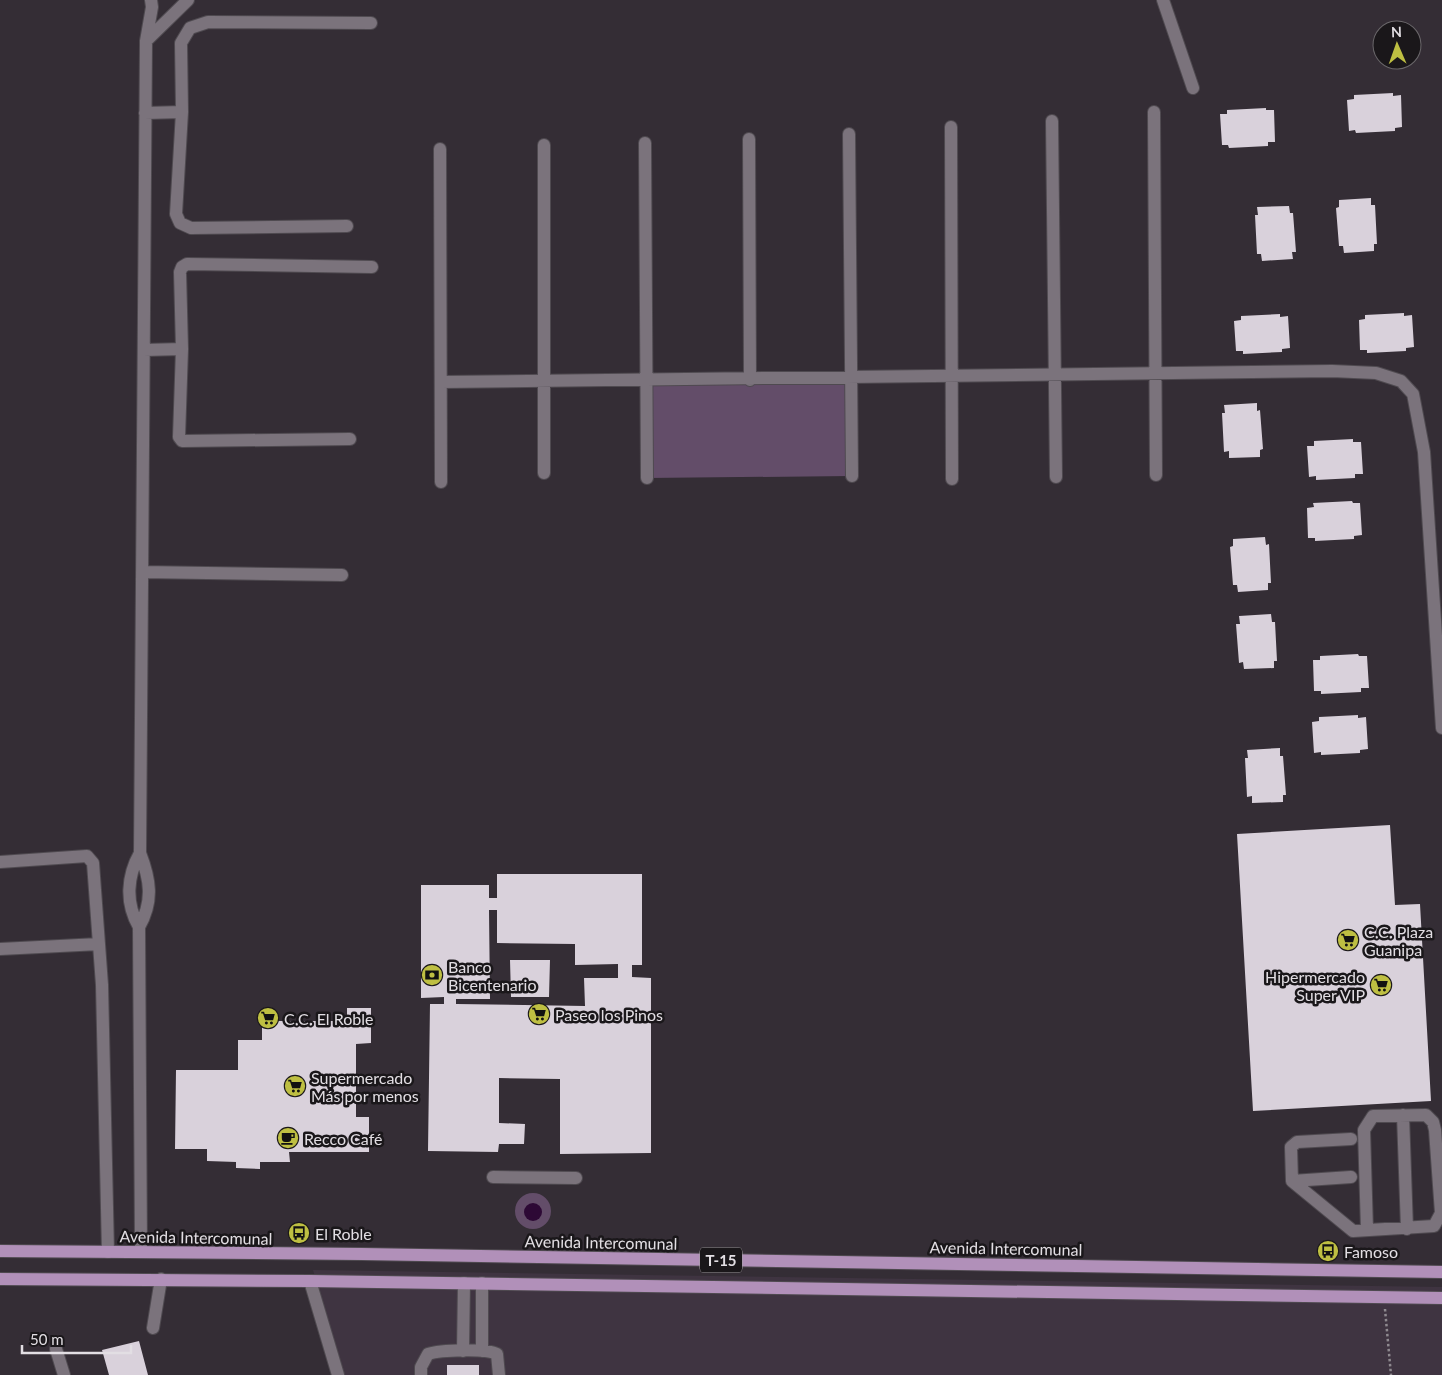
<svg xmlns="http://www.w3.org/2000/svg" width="1442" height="1375" font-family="Lato,sans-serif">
<rect width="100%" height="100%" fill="#342d35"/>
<path fill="#3f3441" d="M 313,1270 L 1442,1287 L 1442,1375 L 344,1375 Z"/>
<path fill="#634d69" d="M 851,378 L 852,476 L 647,478 L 646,380 Z
M515 1211a18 18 0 1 1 36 0a18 18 0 1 1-36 0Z"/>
<path fill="#2d0935" d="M524 1212a9 9 0 1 1 18 0a9 9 0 1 1-18 0Z"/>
<path fill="#d9d1db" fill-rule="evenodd" d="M 1393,93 L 1393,96 L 1401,95 L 1402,127 L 1395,128 L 1395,131 L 1356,133 L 1355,130 L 1349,131 L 1347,100 L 1354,99 L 1354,95 Z
M 1266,108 L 1266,110 L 1274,110 L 1275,142 L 1268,142 L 1268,146 L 1229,148 L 1228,145 L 1222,145 L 1220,114 L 1227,114 L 1227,110 Z
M 1371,198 L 1371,205 L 1375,205 L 1377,244 L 1374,244 L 1374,251 L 1344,253 L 1343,246 L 1339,246 L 1336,208 L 1339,207 L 1339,200 Z
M 1289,206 L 1290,213 L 1293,213 L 1296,252 L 1292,252 L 1293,259 L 1262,261 L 1261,254 L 1257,254 L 1255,215 L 1258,215 L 1257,207 Z
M 1404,313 L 1404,316 L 1412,315 L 1414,347 L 1406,348 L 1406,351 L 1367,353 L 1367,350 L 1360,350 L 1359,320 L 1365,319 L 1365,315 Z
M 1280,314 L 1280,317 L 1288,316 L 1290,348 L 1282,349 L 1282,352 L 1243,354 L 1243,351 L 1236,351 L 1234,321 L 1241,320 L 1241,316 Z
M 1257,403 L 1257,411 L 1260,410 L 1263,449 L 1260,450 L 1260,457 L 1229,458 L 1229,451 L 1224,452 L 1222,413 L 1225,413 L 1224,405 Z
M 1353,439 L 1353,442 L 1361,442 L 1363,474 L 1355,474 L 1355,478 L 1316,480 L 1316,476 L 1309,477 L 1307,446 L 1314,446 L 1314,441 Z
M 1352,501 L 1353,503 L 1360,503 L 1362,535 L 1354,536 L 1354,539 L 1315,541 L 1315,538 L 1308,538 L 1307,508 L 1314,507 L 1313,503 Z
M 1265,537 L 1266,545 L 1269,544 L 1271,583 L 1268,583 L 1268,590 L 1238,592 L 1237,585 L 1233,585 L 1230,547 L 1233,546 L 1233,539 Z
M 1271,614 L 1272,622 L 1275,622 L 1277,661 L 1274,661 L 1274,668 L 1244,669 L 1243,662 L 1239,663 L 1236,624 L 1240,624 L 1239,616 Z
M 1358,654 L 1359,656 L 1367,656 L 1369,688 L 1361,688 L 1361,692 L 1321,694 L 1321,691 L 1314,691 L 1313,660 L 1320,660 L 1320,656 Z
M 1358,715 L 1358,718 L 1366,717 L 1368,749 L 1360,750 L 1360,753 L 1321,755 L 1321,752 L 1314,753 L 1312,722 L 1319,721 L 1319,717 Z
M 1280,748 L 1280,756 L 1283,756 L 1286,795 L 1283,795 L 1283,802 L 1252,803 L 1252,796 L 1247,797 L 1245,758 L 1248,758 L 1247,750 Z
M 1390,825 L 1395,905 L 1420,904 L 1431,1101 L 1253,1111 L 1237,834 Z
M 497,874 L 642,874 L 642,965 L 632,965 L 632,977 L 651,978 L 651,1153 L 560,1154 L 560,1079 L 499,1078 L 499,1123 L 525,1124 L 524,1144 L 499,1144 L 498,1152 L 428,1151 L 430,1004 L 444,1004 L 444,997 L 421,998 L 421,885 L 489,885 L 489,898 L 497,898 ZM 489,910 L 497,910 L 497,943 L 575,944 L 575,965 L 618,964 L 618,978 L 584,978 L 585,1006 L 456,1004 L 456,999 L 490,999 Z
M 510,960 L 550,960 L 549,997 L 511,997 Z
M 347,1008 L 371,1008 L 371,1043 L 356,1044 L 356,1117 L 369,1117 L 369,1152 L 289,1152 L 290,1162 L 260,1162 L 260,1169 L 236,1168 L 236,1162 L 207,1161 L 207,1149 L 175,1149 L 176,1070 L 238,1070 L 238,1040 L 262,1040 L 262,1021 L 347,1021 Z
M 139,1341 L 148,1375 L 109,1375 L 102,1350 Z
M 447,1365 L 479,1365 L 479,1375 L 447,1375 Z"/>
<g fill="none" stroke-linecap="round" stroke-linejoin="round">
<g stroke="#4f4a50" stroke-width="14">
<path id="minor" d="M 1163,0 L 1193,88
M 146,41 L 152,7 L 151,0
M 1154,112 L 1156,475
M 145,113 L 182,112
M 1052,121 L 1056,477
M 951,127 L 952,479
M 849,134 L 852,476
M 749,139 L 750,380
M 645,143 L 647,478
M 440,149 L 441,482
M 347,226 L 191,228 L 180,223 L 176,214 L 182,112 L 181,43 L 190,28 L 208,22 L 371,23
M 144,350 L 182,349
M 441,382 L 1332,371 L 1376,373 L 1401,381 L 1413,394 L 1424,452 L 1442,728
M 350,439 L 182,441 L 179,437 L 182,349 L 180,272 L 182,267 L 187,264 L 372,267
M 544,473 L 544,145
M 142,572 L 342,575
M 140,853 C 127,876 125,903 139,927 L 141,1252
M 0,862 L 87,856 L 93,863 L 102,985 L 108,1252
M 139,927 C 154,901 150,879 140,853 L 146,41 L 188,0
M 0,949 L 99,944
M 1403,1115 L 1407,1229
M 1351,1139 L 1297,1142 L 1291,1147 L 1292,1181 L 1353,1231 L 1434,1226 L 1441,1213 L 1435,1130 L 1433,1122 L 1426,1115 L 1373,1116 L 1364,1130 L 1367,1230
M 493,1177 L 576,1178
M 1292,1181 L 1351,1177
M 310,1281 L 338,1375
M 153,1328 L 161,1279
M 56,1349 L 64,1375
M 463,1351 L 464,1283
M 482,1351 L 482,1283
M 421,1375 L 421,1367 L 428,1354 C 440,1350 486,1348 497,1354 L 499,1375"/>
</g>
<g stroke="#4f4a50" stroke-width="14">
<path id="major" d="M 0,1251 L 362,1254 L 1442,1272
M 0,1279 L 310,1281 L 1442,1298"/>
</g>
<path stroke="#8f8a90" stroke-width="2.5" stroke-dasharray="2.5 2.5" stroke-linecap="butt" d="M 1385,1309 L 1391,1375"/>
<use href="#minor" stroke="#7b737c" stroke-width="12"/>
<use href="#major" stroke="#b190b9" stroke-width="12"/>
</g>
<defs>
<g id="supermarket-disc" transform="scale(1.125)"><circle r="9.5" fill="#bebf42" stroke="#1a171a"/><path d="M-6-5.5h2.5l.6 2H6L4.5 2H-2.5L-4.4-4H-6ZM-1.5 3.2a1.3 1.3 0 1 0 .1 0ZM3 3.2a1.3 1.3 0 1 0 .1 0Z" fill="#111"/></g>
<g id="bank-disc" transform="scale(1.125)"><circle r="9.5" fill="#bebf42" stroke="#1a171a"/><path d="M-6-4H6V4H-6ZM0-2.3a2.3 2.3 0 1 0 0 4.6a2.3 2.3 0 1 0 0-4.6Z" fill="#111"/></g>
<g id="cafe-disc" transform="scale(1.125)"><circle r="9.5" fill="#bebf42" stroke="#1a171a"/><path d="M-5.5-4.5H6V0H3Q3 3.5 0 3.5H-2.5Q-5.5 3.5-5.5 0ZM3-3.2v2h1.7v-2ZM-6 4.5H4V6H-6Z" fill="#111"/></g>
<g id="bus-disc" transform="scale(1.125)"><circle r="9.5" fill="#bebf42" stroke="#1a171a"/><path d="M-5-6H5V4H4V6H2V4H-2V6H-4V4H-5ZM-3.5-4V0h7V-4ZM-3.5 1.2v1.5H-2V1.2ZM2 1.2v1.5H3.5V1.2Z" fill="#111"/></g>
</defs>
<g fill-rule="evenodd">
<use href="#supermarket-disc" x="1348" y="940"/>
<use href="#bank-disc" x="432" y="975"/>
<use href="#supermarket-disc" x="1381" y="985"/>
<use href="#supermarket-disc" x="539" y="1014"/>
<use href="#supermarket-disc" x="268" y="1018"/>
<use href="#supermarket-disc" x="295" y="1086"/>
<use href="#cafe-disc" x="288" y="1138"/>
<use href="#bus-disc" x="299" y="1233"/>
<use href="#bus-disc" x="1328" y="1251"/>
</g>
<g text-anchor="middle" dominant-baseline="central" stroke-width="5" stroke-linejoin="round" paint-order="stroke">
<rect fill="#1a171a" stroke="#a6a2a7" stroke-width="1" x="700" y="1247.5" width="42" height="25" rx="4"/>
<g font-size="15" font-weight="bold" fill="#e2dee3">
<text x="721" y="1260">T-15</text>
</g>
<g font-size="16" fill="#e2dee3" stroke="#1a171a" text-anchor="start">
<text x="1364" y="931">C.C. Plaza<tspan x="1364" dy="18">Guanipa</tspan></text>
<text x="448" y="966">Banco<tspan x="448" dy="18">Bicentenario</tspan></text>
<text x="1365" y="976" text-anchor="end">Hipermercado<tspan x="1365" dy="18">Super VIP</tspan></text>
<text x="555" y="1014">Paseo los Pinos</text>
<text x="284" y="1018">C.C. El Roble</text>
<text x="311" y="1077">Supermercado<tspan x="311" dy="18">Más por menos</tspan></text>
<text x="304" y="1138">Recco Café</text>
<text x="315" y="1233">El Roble</text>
<text x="1344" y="1251">Famoso</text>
</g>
<g font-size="16" fill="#e2dee3" stroke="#1a171a">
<text transform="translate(196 1237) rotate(1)">Avenida Intercomunal</text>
<text transform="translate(601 1242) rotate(1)">Avenida Intercomunal</text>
<text transform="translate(1006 1248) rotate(1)">Avenida Intercomunal</text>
</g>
</g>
<g transform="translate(1397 45) rotate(358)"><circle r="24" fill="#1a171a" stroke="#6a676a"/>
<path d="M0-4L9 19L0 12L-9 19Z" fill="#bebf42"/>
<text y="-8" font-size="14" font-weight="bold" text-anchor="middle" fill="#e2dee3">N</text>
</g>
<path d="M22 1345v8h109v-8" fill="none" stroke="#e2dee3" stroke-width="2.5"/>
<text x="30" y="1345" font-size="15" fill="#e2dee3" stroke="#1a171a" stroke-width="4" paint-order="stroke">50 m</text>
</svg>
